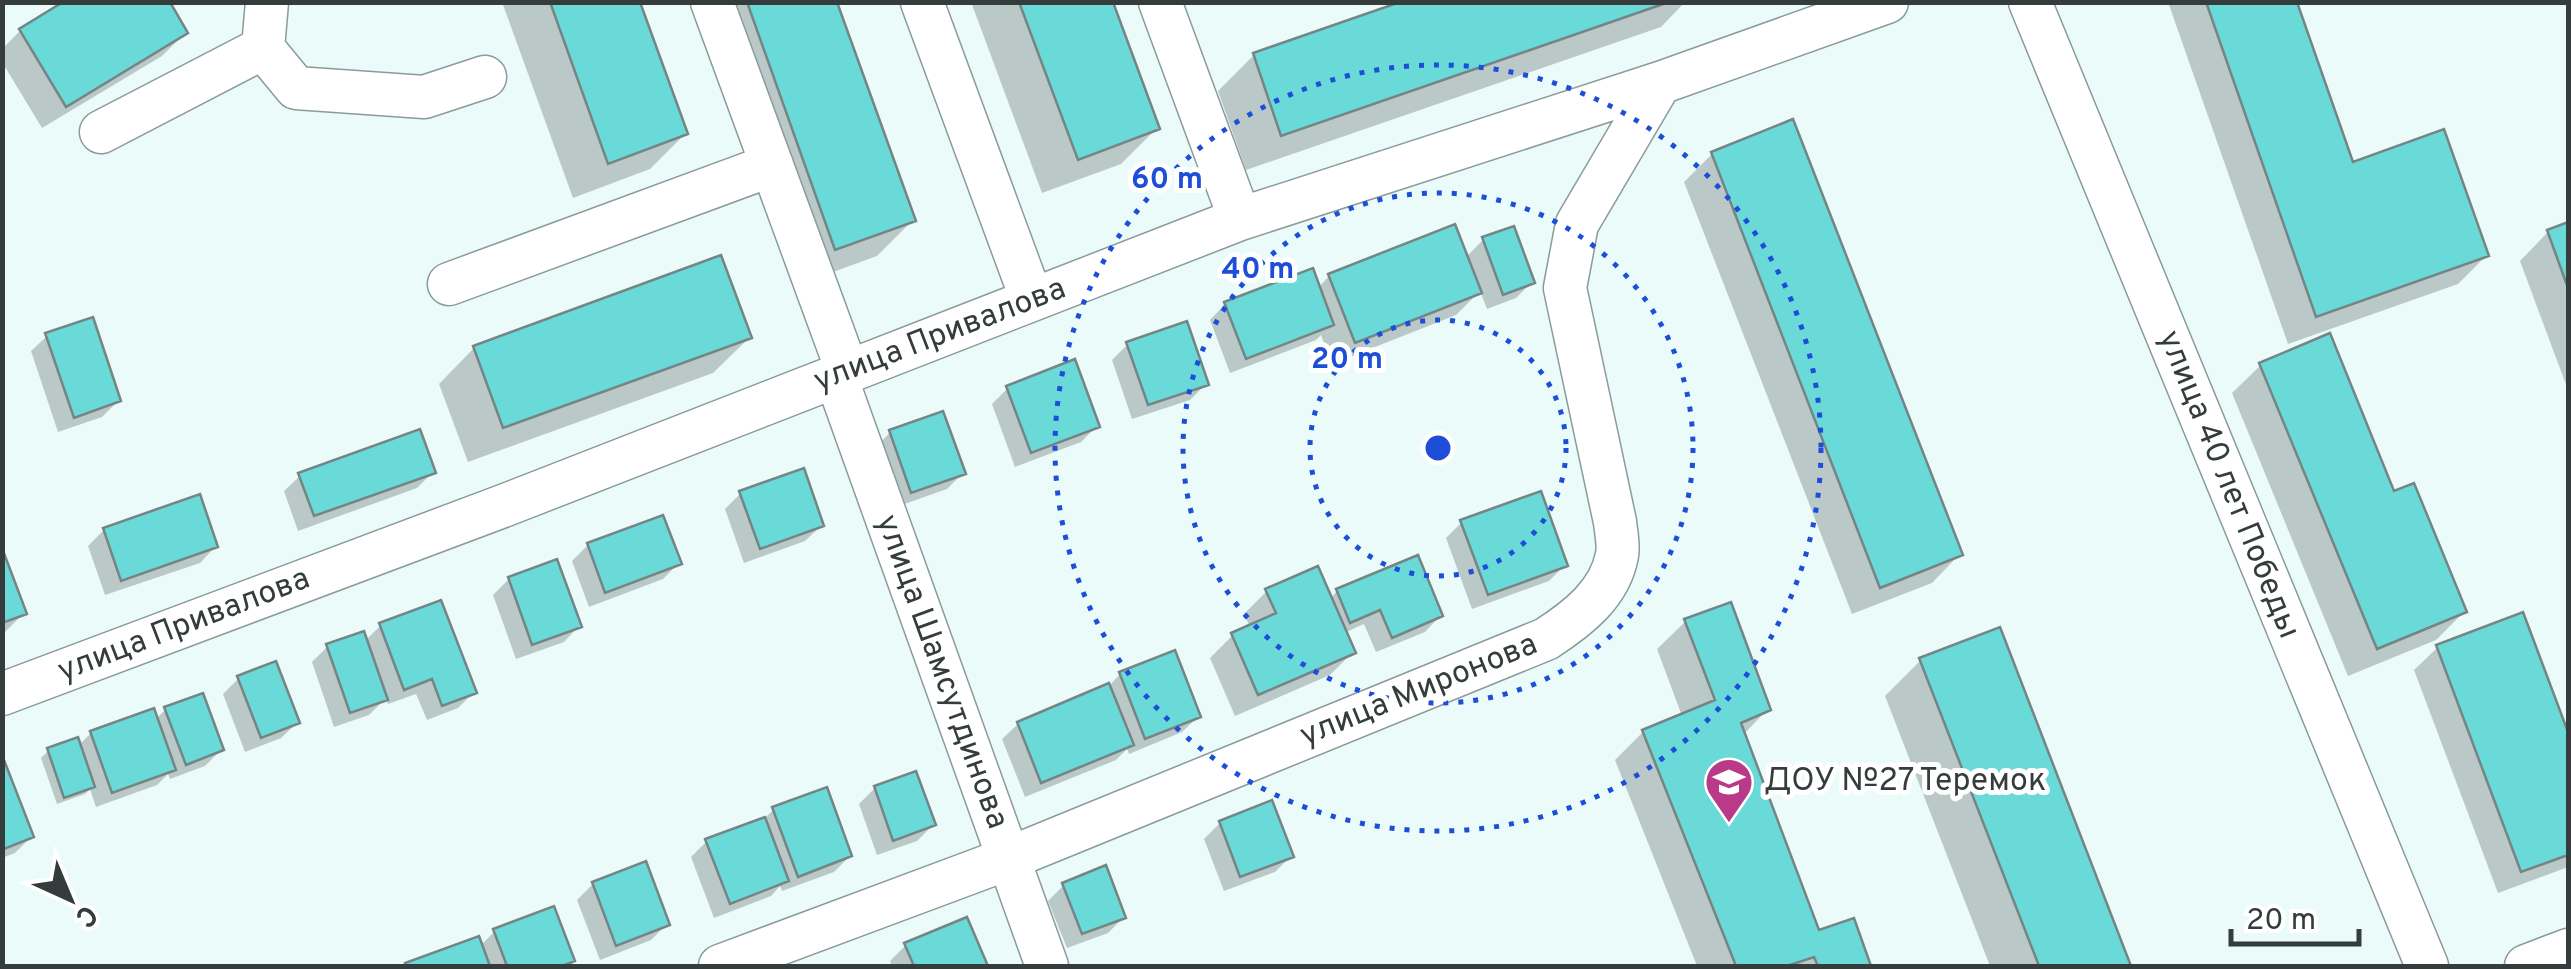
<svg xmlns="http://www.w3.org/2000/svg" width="2571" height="969" font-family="Overpass,sans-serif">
<rect width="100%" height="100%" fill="#eafbfa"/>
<path fill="#0003" d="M 502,2 L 637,2 L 685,134 L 650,169 L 573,198 Z
M 699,2 L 835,2 L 913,220 L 877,256 L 800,284 Z
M 971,2 L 1110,2 L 1157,128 L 1121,164 L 1042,193 Z
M 1407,2 L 1685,2 L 1661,27 L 1246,170 L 1218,91 L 1254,55 Z
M 2168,2 L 2294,2 L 2351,165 L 2486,256 L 2458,284 L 2288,344 Z
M 20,31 L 185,33 L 162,56 L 42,128 L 2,62 L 2,49 Z
M 1712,154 L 1960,554 L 1932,583 L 1852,614 L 1684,182 Z
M 2568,225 L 2568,390 L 2520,261 L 2548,232 Z
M 1484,239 L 1532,282 L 1516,298 L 1487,309 L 1480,291 L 1456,315 L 1332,364 L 1321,335 L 1316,340 L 1230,373 L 1210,320 L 1225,304 L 1318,288 L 1329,276 L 1465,258 Z
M 47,336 L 118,401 L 102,417 L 58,432 L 31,351 Z
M 749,338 L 713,373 L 468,462 L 439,384 L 474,348 Z
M 1128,344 L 1206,384 L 1190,400 L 1132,419 L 1112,360 Z
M 2261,365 L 2393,494 L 2464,612 L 2436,640 L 2348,676 L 2232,393 Z
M 1008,388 L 1097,426 L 1081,442 L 1015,467 L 992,404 Z
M 941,414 L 963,473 L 947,489 L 896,507 L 874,448 L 890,433 Z
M 433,472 L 417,488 L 298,531 L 284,491 L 300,476 Z
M 741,493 L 821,526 L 805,541 L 744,563 L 725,509 Z
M 1462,522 L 1565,565 L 1549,581 L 1472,609 L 1446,538 Z
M 104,530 L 215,547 L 200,563 L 105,595 L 88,546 Z
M 588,545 L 679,563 L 663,579 L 589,607 L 572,561 Z
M 2,555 L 24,613 L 2,635 Z
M 509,579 L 579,626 L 564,642 L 516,659 L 493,595 Z
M 1267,591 L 1330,599 L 1337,591 L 1440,616 L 1425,632 L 1376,652 L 1364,624 L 1344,633 L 1353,652 L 1330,675 L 1235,716 L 1210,658 L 1233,635 L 1250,627 L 1244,614 Z
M 2522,615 L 2568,739 L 2568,867 L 2498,893 L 2414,670 L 2437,648 Z
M 1686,621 L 1768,709 L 1743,735 L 1817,933 L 1852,921 L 1868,966 L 1697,966 L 1615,760 L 1643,732 L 1682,716 L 1657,649 Z
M 380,626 L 474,692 L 458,708 L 427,720 L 416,694 L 388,704 L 386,698 L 369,715 L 334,727 L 312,662 L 328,646 L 365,641 Z
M 1998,630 L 2128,966 L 1990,966 L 1885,696 L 1921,660 Z
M 1120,674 L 1198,717 L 1182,732 L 1129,754 L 1127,749 L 1116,760 L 1025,797 L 1002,739 L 1018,724 L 1108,687 Z
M 239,678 L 297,723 L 281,738 L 245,752 L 223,694 Z
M 166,709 L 221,750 L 205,766 L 170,779 L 168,774 L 157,785 L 96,807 L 90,789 L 85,794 L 57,804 L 41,758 L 49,750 L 78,746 L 91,733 L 155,720 Z
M 2,764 L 31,837 L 15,853 L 2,858 Z
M 875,788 L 933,825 L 917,841 L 877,855 L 859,804 Z
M 774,809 L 850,856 L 834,872 L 782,891 L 780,886 L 771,896 L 714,918 L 691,857 L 707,841 L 762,821 Z
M 1220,823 L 1291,856 L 1275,872 L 1224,891 L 1204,839 Z
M 593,884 L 667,924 L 651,940 L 600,960 L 577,900 Z
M 1064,885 L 1124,917 L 1108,933 L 1067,948 L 1048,901 Z
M 966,920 L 985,966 L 892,966 L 890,961 L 906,945 Z
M 494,932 L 572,961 L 566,966 L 405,966 L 480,946 Z"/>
<path fill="#69dad8" stroke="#758585" stroke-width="2.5" d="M 63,2 L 170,2 L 188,33 L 66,107 L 19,29 Z
M 550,2 L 640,2 L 688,134 L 608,164 Z
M 747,2 L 837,2 L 916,221 L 835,250 Z
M 1019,2 L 1113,2 L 1160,129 L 1078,160 Z
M 1400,2 L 1669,2 L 1281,136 L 1253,53 Z
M 2206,2 L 2297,2 L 2353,162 L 2444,129 L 2489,256 L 2316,317 Z
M 1793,119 L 1963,555 L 1880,588 L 1711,152 Z
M 2568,222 L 2568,288 L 2547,230 Z
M 1455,224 L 1482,293 L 1355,343 L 1328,274 Z
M 1514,226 L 1535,283 L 1503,295 L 1482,237 Z
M 721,255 L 752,338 L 503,428 L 473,346 Z
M 1313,268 L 1334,325 L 1246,359 L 1224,302 Z
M 93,317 L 121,401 L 74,418 L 45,333 Z
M 1187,321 L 1209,385 L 1148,405 L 1126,342 Z
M 2330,333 L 2394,491 L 2414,483 L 2467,612 L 2377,649 L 2259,363 Z
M 1075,359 L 1100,427 L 1031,453 L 1006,386 Z
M 943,411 L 966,474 L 911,493 L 889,430 Z
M 420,429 L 436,473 L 314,516 L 298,473 Z
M 804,468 L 824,526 L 760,549 L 739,491 Z
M 1541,491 L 1568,566 L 1488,595 L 1460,520 Z
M 200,494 L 218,547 L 121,581 L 103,528 Z
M 663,515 L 682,564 L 605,593 L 587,543 Z
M 2,548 L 27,614 L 2,623 Z
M 1418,555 L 1443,616 L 1392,638 L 1380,610 L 1350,623 L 1336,589 Z
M 557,559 L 582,627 L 532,645 L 508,577 Z
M 1318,566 L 1356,653 L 1258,695 L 1231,633 L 1276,613 L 1265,589 Z
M 441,600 L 477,693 L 442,706 L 432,679 L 404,690 L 379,623 Z
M 1731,602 L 1771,710 L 1741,723 L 1819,930 L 1854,918 L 1871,966 L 1818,966 L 1814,957 L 1787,966 L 1736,966 L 1642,730 L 1715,700 L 1684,619 Z
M 2523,612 L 2568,732 L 2568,855 L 2521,872 L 2436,645 Z
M 2000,627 L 2131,966 L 2039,966 L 1919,658 Z
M 364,631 L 388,700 L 350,713 L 326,644 Z
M 1175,650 L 1201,717 L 1145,739 L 1119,672 Z
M 276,661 L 300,723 L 261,738 L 237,676 Z
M 1109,683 L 1134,745 L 1041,783 L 1017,722 Z
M 203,693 L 224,750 L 186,765 L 164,707 Z
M 154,708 L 176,770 L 112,793 L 90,731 Z
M 78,737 L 95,787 L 64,798 L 47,748 Z
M 4,760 L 34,837 L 4,849 L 2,845 Z
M 916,771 L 936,825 L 893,841 L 874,786 Z
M 827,787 L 852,856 L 798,877 L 772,807 Z
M 1272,800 L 1294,857 L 1240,877 L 1219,821 Z
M 765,817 L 789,881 L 730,904 L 705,839 Z
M 646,861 L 670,925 L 616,946 L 592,882 Z
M 1106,865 L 1126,918 L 1082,934 L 1062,883 Z
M 554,906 L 575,961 L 562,966 L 507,966 L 493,929 Z
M 967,917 L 988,966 L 914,966 L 904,943 Z
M 479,936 L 490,966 L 406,966 L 405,963 Z"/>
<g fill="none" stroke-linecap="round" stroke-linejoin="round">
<g stroke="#8b9b9b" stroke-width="45">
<path id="minor" d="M 712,2 L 848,373
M 922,2 L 1032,300
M 1160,2 L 1240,219
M 2030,2 L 2427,966
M 263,48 L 296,88 L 424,97 L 485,77
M 101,132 L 263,48 L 267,2
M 449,284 L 772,165
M 836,377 L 1047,966
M 2,694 L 503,506 L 1240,219 L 1660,83 L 1887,2
M 720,966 L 1007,859 L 1546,639 C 1577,619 1610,594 1617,555 C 1619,545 1616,532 1615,522 L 1565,288 L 1577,224 L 1660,83
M 2526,966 L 2568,950"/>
</g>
<use href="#minor" stroke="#fff" stroke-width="42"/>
</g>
<g fill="none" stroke="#1d4ed8" stroke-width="5" stroke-dasharray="5 10">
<circle cx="1438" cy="448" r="128"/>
<circle cx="1438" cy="448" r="255"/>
<circle cx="1438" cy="448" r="383"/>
</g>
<defs>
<g id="school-pin" transform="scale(2.5)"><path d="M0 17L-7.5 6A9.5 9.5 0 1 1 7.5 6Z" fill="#b83a88" stroke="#fff"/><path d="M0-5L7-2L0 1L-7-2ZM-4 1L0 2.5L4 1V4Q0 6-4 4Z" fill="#fff"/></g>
</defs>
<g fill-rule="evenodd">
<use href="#school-pin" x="1729" y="782"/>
</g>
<g text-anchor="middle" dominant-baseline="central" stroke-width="10" stroke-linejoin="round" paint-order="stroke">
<g font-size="32" fill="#353c3c" stroke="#fff">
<text transform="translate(940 336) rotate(-21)">улица Привалова</text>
<text transform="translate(2228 485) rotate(68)">улица 40 лет Победы</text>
<text transform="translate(184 626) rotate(-21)">улица Привалова</text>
<text transform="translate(941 672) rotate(70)">улица Шамсутдинова</text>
<text transform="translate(1419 691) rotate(-22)">улица Миронова</text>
</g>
<g font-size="32" fill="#353c3c" stroke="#fff" text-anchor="start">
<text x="1764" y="782">ДОУ №27 Теремок</text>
</g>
</g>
<circle cx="1438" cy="448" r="15" fill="#1d4ed8" stroke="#fff" stroke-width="5"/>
<g font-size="30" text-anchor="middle" font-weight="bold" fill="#1d4ed8" stroke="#fff" stroke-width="10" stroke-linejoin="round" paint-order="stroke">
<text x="1167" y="188">60 m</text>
<text x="1258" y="278">40 m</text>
<text x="1347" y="368">20 m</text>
</g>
<rect width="2571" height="969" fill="none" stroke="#353c3c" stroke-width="10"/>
<g transform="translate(70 899) rotate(136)" stroke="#ffffff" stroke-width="8" paint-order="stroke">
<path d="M0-8L18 38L0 25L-18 38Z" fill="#353c3c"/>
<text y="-15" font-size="28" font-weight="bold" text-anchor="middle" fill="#353c3c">С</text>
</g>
<path d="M2231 929v15h128v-15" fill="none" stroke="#353c3c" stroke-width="5"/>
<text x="2246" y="929" font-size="30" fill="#353c3c" stroke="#ffffff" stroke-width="8" paint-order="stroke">20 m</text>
</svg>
